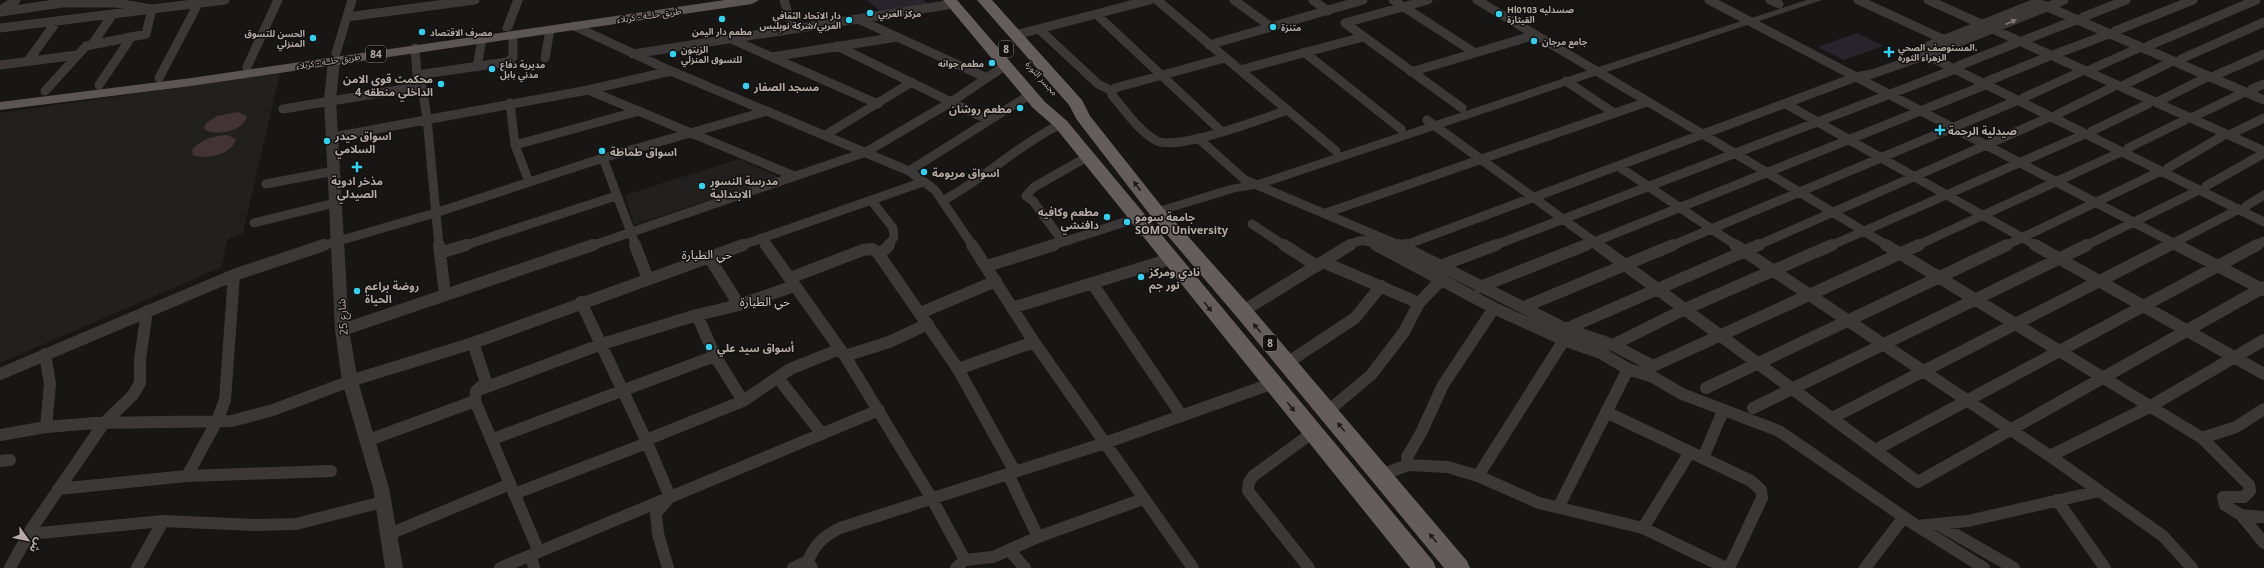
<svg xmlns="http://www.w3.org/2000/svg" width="2264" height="568" font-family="'Noto Sans','Noto Sans Arabic',sans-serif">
<rect width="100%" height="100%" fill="#171615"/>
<path fill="#21201f" d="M 280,73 L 243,233 L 227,240 L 222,267 L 0,363 L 0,113 Z
M 739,159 L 779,177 L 634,225 L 625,195 Z"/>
<path fill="#29242c" d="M 867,0 L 924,0 L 929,4 L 881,12 Z
M 1857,33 L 1883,46 L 1844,60 L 1818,47 Z"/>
<path fill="#443334" d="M 238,112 L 247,116 C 244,131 216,137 204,129 L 206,123 L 217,116 Z
M 227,135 L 236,139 C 232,155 206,160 193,155 L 192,150 C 201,139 213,136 227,135 Z"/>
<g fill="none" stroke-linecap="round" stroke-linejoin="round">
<path stroke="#3c3837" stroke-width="9" d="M 784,0 L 793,29
M 1157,0 L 1336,151
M 1234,0 L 1270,26
M 1313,0 L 1328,11
M 1393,0 L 1475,53
M 1477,0 C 1614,82 1752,162 1888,246
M 1709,0 L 2179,246
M 1770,0 L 1779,4
M 1858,0 L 1945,40
M 1928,0 L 2264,151
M 2043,5 L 2264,100
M 1,10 L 16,0
M 0,12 L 62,3 L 116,3 L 152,9 L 146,34 L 86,46 L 45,91
M 1096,14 L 1221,131
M 347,17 L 475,0
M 2083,17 L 2126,0
M 860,20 L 987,78
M 1345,23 L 1462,108
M 1345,23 L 1428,0
M 574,26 L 671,71 L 909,171 L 935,190 L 973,246
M 0,28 L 225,0
M 1039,29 L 1098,84 L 1112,91 L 1112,95 C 1125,110 1139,132 1157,141 C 1179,151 1263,118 1288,110
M 2115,31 L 2193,0
M 1016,35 L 1150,0
M 731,39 L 878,104
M 2022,41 L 2076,20
M 93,43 L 113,14
M 1209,45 L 1363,0
M 837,46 L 988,120
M 1928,46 L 2038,2
M 2148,46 L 2256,0
M 415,48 L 417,75 L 422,86 L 427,118 L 439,246
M 1304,52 L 1401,129
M 336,53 L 352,0
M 1922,53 L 2264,222
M 633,54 L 947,5
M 2053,55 L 2109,34
M 772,57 L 897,37
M 545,58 L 550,30
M 2181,59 L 2264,22
M 28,61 L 57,21
M 0,65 L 77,55
M 1958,66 L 2016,43
M 247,67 L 278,0
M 477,67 L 482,39
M 1240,70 L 1363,37
M 2087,71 L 2141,47
M 1411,72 L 1535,35
M 417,75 L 507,62 L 513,57 L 513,35
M 2216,75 L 2264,54
M 159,78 L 198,4
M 1566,81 L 1614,113
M 1988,81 L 2047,57
M 99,85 L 130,39
M 2122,86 L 2173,61
M 2252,89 L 2264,84
M 588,90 L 794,176
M 1112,91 L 1115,88 L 1225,58
M 2023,98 L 2080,72
M 2157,102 L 2209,76
M 510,103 L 515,145 L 529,182
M 1786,104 L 2037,246
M 283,109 L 422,86
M 2058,114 L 2113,87
M 2191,118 L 2245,92
M 1427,120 L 1600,246
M 2092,131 L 2148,104
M 827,134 L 912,82
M 2229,135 L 2264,118
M 333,137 L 588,90 L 671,71
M 1198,138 L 1245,180 L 1401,246
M 515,145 L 639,111
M 2128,148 L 2185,120
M 603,158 L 636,246
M 1618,166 L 1737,246
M 2168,168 L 2221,137
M 909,171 L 1031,94
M 266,184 L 334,171
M 2206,186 L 2261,155
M 871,200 L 893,228 L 894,237 L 888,246
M 942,201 C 984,179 1018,145 1061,124
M 2246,206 L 2264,195
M 1326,213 L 1647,102
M 254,223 L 335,203
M 1252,224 L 1285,246
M 761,238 L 766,246
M 1063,242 L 1033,201 L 1026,196 L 1034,187 L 1087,157
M 321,246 L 435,213 L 603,158 L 767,111
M 463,246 L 616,196
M 591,246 L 866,152 L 951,102 L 1006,65
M 740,246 L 923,182
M 1051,246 L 1137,218
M 1348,246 C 1359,239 1366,239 1378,246
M 1403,246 L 1856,77 L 1872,74 L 1932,53 L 2064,0
M 1493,246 L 1953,70
M 1584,246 L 1985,85
M 1671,246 L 2016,101
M 1756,246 L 2050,117
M 1830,246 L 2085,134
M 1916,246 L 2121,152
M 2005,246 L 2161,171
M 2085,246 L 2199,190
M 2168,246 L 2239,209
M 2255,246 L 2264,241"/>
<path stroke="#3c3837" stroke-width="12" d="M 439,245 L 445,295
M 635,245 L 648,279
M 766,245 L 845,356 L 932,499 L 965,560 L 993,557 L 1038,537 L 1008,474
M 972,245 L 1034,342 L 1193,568
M 1284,245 L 1317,266
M 1376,245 L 1494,308 L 1564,340 L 1601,353 L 1628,369 L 1653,377 L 1682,394 L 1779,431 L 1917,526 L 1984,568
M 1399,245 L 1566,329 L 1613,345 L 1653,366 L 1919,245
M 1598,245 L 1918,482 L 2264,287
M 1735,245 L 2050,456 L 2163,536 L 2192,568
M 1886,245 L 2202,438 L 2249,485 L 2250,491 L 2244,497 L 2223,497 L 2225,505 L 2241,515
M 2035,245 L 2264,374
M 2177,245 L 2264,290
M 1402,246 L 1406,245
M 440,253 L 466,245
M 878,253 L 886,249 L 889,245
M 709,257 L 739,305
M 1323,262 L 1419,303
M 987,266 L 1054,245
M 1440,266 L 1496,245
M 790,278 L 863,250 L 872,249 L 878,253 L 958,369 L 1015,472
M 1092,283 L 1182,416
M 1480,287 L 1586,245
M 581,302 L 646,440 L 670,497 L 656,513 L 658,534 L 668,568
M 1524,307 L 1673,245
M 1012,308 L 1170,259
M 1243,311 L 1350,245
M 920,313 L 996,281
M 697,315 L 739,305 L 794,286
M 1566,329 L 1759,245
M 342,330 L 593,245
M 473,343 L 486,382 L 476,391 L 475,401 L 539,552
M 1613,345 L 1685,309 L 1832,245
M 45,354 L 50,384 L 46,427
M 845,356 L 889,342 L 928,324
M 1287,363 L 1355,318 L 1381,286
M 958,369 L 1034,342
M 0,374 L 234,275 L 324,245
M 778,378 L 822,434
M 1706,388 L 2007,245
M 476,391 L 602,344 L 697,315 L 715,356 L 743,401
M 1753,408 L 2087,245
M 1328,411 L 1371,375 L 1404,332 L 1419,303 L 1441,280
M 1606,412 L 1751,481 L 1761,490 L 1762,498 L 1729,568
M 1832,418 L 2170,245
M 0,435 L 46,427 L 95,423 L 232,421 L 273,410 L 350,381 L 473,343 L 743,245
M 2202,438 L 2236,427 L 2264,409
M 493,439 L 715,356
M 646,440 L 743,401 L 790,369 L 840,349
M 366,441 L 475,401
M 1875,450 L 2257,245
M 2050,456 L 2149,407 L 2264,340
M 1703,458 L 1723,411
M 0,461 L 10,460
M 1408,465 L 1448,467 L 1478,476 L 1539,503 L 1643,528 L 1726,568
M 1381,475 L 1408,465 L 1407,457 L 1421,433 L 1443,385 L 1494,308
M 187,476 L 217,421 L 225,400 L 234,275
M 1478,476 L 1564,340
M 58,489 L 187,476 L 331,471
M 514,494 L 647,443
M 2057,500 L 2105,568
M 1558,508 L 1628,369
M 2264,517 L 2241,515 L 2264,543
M 1939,525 L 2014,568
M 1917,526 L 1968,521 L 2099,491
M 1643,528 L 1690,452
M 29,534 L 163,521 L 255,525 L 296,524 L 382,502
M 387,535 L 510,484
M 1038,537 L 1143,499
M 1009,550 L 1025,568
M 531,555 L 534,568
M 10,568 L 32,528 L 104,423 L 133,395 L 140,383 L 140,359 L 147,311
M 137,568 L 163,521
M 500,568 L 879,410
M 793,568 L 808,561
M 812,568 L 808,561 C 815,544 824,536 840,528 L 1105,443 L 1271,384
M 956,568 L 965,560
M 1309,568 L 1248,491 L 1249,482 L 1253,476 L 1312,433
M 1865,568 L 1904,517"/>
<path fill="#3c3837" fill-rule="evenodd" d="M 513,0 L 523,0 L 512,29 L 507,32 L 502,29 Z
M 1807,0 L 1822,0 L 1261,188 L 1236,192 L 1157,216 L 1150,212 L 1152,209 L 1230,185 L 1255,181 L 1592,69 Z
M 334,57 L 340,60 L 336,100 L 349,330 L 358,381 L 389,488 L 403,568 L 385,568 L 373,488 L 342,381 L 335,330 L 324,100 L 328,60 Z"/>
<path fill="#5b5553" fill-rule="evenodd" d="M 725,0 L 759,0 L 752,4 L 191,86 L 0,110 L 0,102 L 191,78 Z"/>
<path fill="#645d5b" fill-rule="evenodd" d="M 943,0 L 957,0 L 1045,102 L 1067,121 L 1433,561 L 1436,568 L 1410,568 L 1055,127 L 1033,108 Z
M 977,0 L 992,0 L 1082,100 L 1090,116 L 1163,208 L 1250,306 L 1467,561 L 1470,568 L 1444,568 L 1236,316 L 1151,216 L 1077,120 L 1069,105 Z"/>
</g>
<defs><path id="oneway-solid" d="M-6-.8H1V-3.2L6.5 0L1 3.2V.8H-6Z"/></defs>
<use fill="#807775" href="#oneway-solid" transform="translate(2011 22) rotate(-24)"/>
<g fill="#1e1c1b">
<use href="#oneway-solid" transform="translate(1137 186) rotate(-127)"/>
<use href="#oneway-solid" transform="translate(1208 307) rotate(51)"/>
<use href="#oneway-solid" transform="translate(1257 328) rotate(-130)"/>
<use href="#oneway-solid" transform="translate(1291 407) rotate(51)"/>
<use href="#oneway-solid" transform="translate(1341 427) rotate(-130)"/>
<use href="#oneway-solid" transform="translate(1433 538) rotate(-130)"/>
</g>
<g fill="#38cfed" stroke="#121110" stroke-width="1.5">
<circle cx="870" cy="13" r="4"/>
<circle cx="1499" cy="14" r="4"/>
<circle cx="722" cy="19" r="4"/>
<circle cx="849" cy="20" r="4"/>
<circle cx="1273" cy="27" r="4"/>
<circle cx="422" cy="32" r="4"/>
<circle cx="313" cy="38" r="4"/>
<circle cx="1534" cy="41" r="4"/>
<path d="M1887 46h4v4h4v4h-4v4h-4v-4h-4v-4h4z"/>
<circle cx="673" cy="54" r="4"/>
<circle cx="992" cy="63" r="4"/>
<circle cx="492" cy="69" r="4"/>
<circle cx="441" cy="84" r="4"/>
<circle cx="746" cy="86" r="4"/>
<circle cx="1020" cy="108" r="4"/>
<path d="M1938 124h4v4h4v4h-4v4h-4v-4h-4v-4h4z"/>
<circle cx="327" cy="141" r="4"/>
<circle cx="602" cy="151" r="4"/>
<path d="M355 161h4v4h4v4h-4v4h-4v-4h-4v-4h4z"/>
<circle cx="924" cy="172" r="4"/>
<circle cx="702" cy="186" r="4"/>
<circle cx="1107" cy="217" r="4"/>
<circle cx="1127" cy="222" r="4"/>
<circle cx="1141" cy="277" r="4"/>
<circle cx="357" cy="291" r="4"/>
<circle cx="709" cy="347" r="4"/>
</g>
<g text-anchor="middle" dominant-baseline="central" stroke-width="3" stroke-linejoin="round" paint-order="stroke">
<g font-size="9" font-weight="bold" fill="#b7aba8" stroke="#121110" text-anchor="start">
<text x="1507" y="9">Hl0103 صسدليه<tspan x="1507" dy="10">القيثارة</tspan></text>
<text x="878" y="13">مركز العربي</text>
<text x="841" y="15" text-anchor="end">دار الاتحاد الثقافي<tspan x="841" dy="10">العربي/شركة نوبِليس</tspan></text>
<text x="1281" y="27">متنزة</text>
<text x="722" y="31" text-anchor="middle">مطعم دار اليمن</text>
<text x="430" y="32">مصرف الاقتصاد</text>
<text x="305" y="33" text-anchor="end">الحسن للتسوق<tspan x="305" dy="10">المنزلي</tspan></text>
<text x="1542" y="41">جامع مرجان</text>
<text x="1898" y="47">المستوصف الصحي،<tspan x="1898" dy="10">الزهراء الثوره</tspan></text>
<text x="681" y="49">الزيتون<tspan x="681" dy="10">للتسوق المنزلي</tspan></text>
<text x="984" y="63" text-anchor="end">مطعم جوانه</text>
<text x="500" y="64">مديرية دفاع<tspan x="500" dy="10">مدني بابل</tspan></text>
</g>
<g font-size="9" fill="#b7aba8" stroke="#121110">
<text transform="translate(649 15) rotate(-8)">طريق حلــة - كربلاء</text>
<text transform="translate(328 61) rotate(-9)">طريق حلــة - كربلاء</text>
<text transform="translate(1042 78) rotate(48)">مجسر الثورة</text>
</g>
<g fill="#121110" stroke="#867d7a" stroke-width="1">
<rect x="999" y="41" width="14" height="16" rx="3"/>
<rect x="366" y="46" width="20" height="16" rx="3"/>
<rect x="1263" y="335" width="14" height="16" rx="3"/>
</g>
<g font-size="10" font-weight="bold" fill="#b7aba8">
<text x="1006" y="49">8</text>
<text x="376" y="54">84</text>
<text x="1270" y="343">8</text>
</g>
<g font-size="11" font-weight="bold" fill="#b7aba8" stroke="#121110" text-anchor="start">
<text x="433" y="78" text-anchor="end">محكمث قوى الامن<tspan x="433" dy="13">الداخلي منطقه 4</tspan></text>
<text x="754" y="86">مسجد الصفار</text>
<text x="1012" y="108" text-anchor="end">مطعم روشان</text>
<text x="1948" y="130">صيدلية الرحمة</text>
<text x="335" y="135">اسواق حيدر<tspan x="335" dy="13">السلامي</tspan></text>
<text x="610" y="151">اسواق طماطة</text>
<text x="932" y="172">اسواق مريومة</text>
<text x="357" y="180" text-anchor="middle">مذخر ادوية<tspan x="357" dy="13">الصيدلي</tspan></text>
<text x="710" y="180">مدرسة النسور<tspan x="710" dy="13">الابتدائية</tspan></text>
<text x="1099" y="211" text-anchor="end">مطعم وكافيه<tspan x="1099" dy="13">دافنشي</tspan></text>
<text x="1135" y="216">جامعة سومو<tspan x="1135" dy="13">SOMO University</tspan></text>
<text x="1149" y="271">نادي ومركز<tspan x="1149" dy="13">نور جم</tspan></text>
<text x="365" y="285">روضة براعم<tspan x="365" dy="13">الحياة</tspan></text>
<text x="717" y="347">أسواق سيد علي</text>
</g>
<g font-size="11" fill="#b7aba8" stroke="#121110">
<text transform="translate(342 317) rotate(-94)">شارع 25</text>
</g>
<g font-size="12" fill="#d3cbc9" stroke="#121110">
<text x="707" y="254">حي الطيارة</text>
<text x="765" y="301">حي الطيارة</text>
</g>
</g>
<g transform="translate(28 540) rotate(123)" stroke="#121110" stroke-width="3" paint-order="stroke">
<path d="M0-3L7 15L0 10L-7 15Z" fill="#b7aba8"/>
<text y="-6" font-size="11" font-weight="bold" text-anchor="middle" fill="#b7aba8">ش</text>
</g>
</svg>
